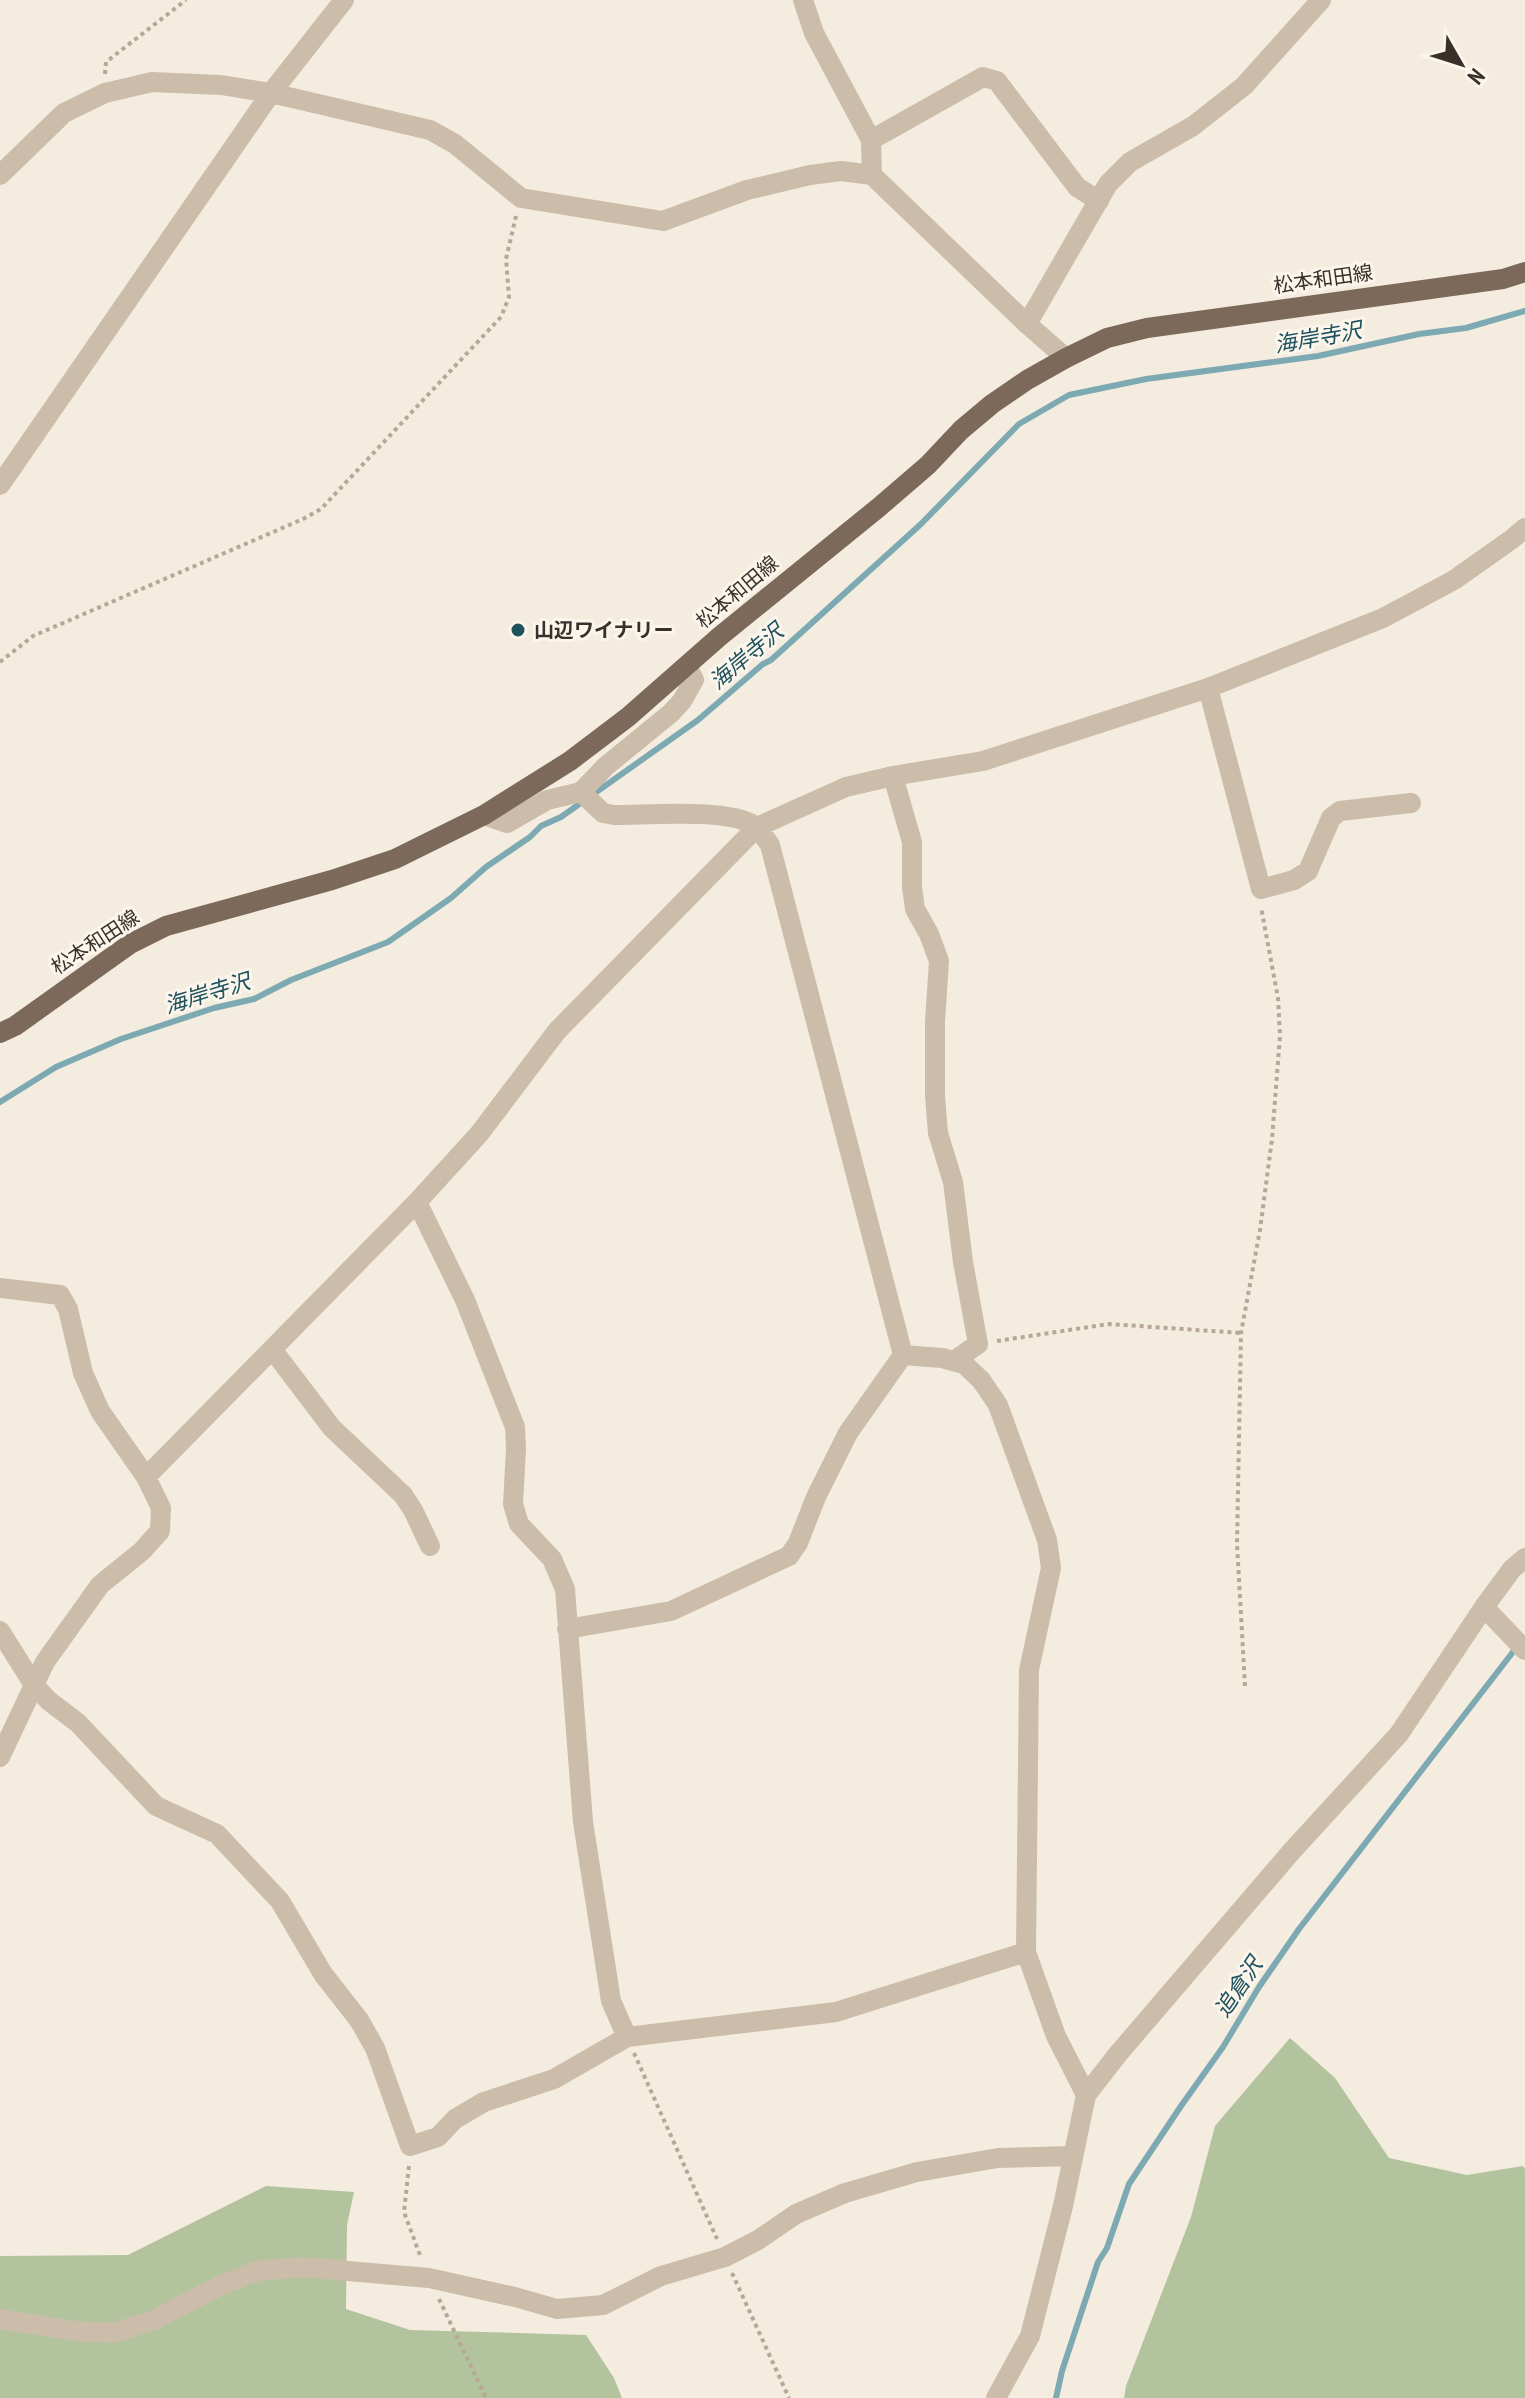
<svg xmlns="http://www.w3.org/2000/svg" width="1525" height="2398" font-family="'PT Sans Narrow','Noto Sans JP',sans-serif">
<rect width="100%" height="100%" fill="#f4ecdf"/>
<path fill="#b3c39e" d="M 1290,2038 L 1335,2078 L 1389,2158 L 1467,2175 L 1523,2166 L 1525,2169 L 1525,2398 L 1124,2398 L 1126,2386 L 1191,2217 L 1215,2126 Z
M 266,2186 L 354,2192 L 347,2225 L 346,2309 L 410,2330 L 586,2335 L 614,2378 L 622,2398 L 0,2398 L 0,2256 L 128,2255 Z"/>
<g fill="none" stroke-linecap="round" stroke-linejoin="round">
<path stroke="#7daab2" stroke-width="6" d="M 0,1102 L 56,1067 L 121,1039 L 214,1008 L 254,999 L 291,980 L 388,942 L 451,898 L 486,867 L 530,837 L 541,826 L 561,817 L 698,720 L 763,664 L 771,660 L 921,524 L 1019,424 L 1069,395 L 1146,379 L 1318,356 L 1419,334 L 1466,328 L 1525,311
M 1056,2398 L 1062,2371 L 1098,2262 L 1107,2248 L 1129,2184 L 1181,2106 L 1223,2047 L 1259,1987 L 1299,1929 L 1516,1648"/>
<path stroke="#b8a794" stroke-width="4" stroke-dasharray="4 4" stroke-linecap="butt" d="M 105,74 L 106,62 L 186,0
M 0,662 L 33,636 L 303,519 L 321,509 L 501,317 L 509,297 L 506,259 L 516,216
M 997,1341 L 1109,1324 L 1241,1333
M 1245,1686 L 1237,1544 L 1241,1333 L 1260,1230 L 1272,1139 L 1280,1036 L 1278,998 L 1261,907
M 634,2053 L 717,2239
M 409,2166 L 404,2212 L 421,2258
M 732,2273 L 789,2398
M 439,2299 L 486,2398"/>
<path stroke="#ccbdaa" stroke-width="20" d="M 803,0 L 814,33 L 871,140 L 872,175
M 871,140 L 983,77 L 997,81 L 1077,187 L 1099,201
M 0,175 L 64,113 L 105,93 L 152,82 L 221,85 L 271,93 L 430,130 L 455,144 L 521,198 L 663,221 L 747,190 L 810,175 L 841,171 L 872,175 L 1027,324 L 1066,358
M 1027,324 L 1108,184 L 1130,162 L 1193,126 L 1244,86 L 1321,0
M 0,485 L 271,93 L 344,0
M 1208,688 L 1261,889 L 1294,880 L 1308,871 L 1331,818 L 1340,811 L 1411,803
M 893,776 L 912,842 L 912,887 L 915,909 L 929,934 L 939,961 L 935,1022 L 935,1096 L 938,1133 L 953,1182 L 963,1262 L 978,1344 L 954,1361
M 484,815 L 507,823 L 547,800 L 581,792 L 606,766 L 671,713 L 682,701 L 694,680 L 687,666
M 417,1202 L 465,1300 L 515,1427 L 516,1449 L 513,1504 L 519,1524 L 552,1559 L 565,1589 L 583,1822 L 611,2001 L 627,2037
M 0,1288 L 60,1295 L 68,1309 L 83,1373 L 100,1411 L 146,1477 L 161,1508 L 160,1531 L 142,1551 L 100,1585 L 45,1662 L 0,1757
M 272,1349 L 332,1428 L 403,1495 L 413,1510 L 430,1546
M 903,1355 L 942,1358 L 964,1364 L 981,1380 L 998,1405 L 1047,1540 L 1051,1568 L 1029,1670 L 1026,1952 L 1056,2036 L 1086,2095
M 146,1477 L 417,1202 L 479,1134 L 557,1031 L 757,827 L 846,787 L 893,776 L 983,761 L 1208,688 L 1383,618 L 1454,580 L 1512,539 L 1525,528
M 1484,1607 L 1525,1650
M 567,1629 L 671,1611 L 789,1556 L 798,1543 L 816,1497 L 848,1433 L 903,1355 L 770,845 C 765,838 760,830 754,825 C 726,808 648,815 614,815 L 603,813 L 581,792
M 0,1631 L 34,1685 L 49,1701 L 78,1723 L 156,1806 L 217,1834 L 280,1901 L 323,1974 L 359,2020 L 375,2048 L 410,2146 L 438,2137 L 455,2119 L 484,2102 L 554,2079 L 627,2037 L 836,2012 L 1026,1952
M 0,2319 L 75,2331 L 113,2333 L 154,2320 L 221,2285 L 257,2271 L 301,2267 L 429,2278 L 515,2297 L 557,2309 L 603,2305 L 661,2276 L 725,2257 L 758,2240 L 796,2214 L 845,2193 L 917,2172 L 998,2158 L 1073,2156
M 996,2398 L 1030,2336 L 1063,2206 L 1086,2095 L 1118,2054 L 1291,1852 L 1399,1734 L 1484,1607 L 1512,1569 L 1525,1558"/>
<path stroke="#7c695a" stroke-width="20" d="M 0,1033 L 15,1026 L 130,944 L 166,926 L 332,880 L 395,859 L 484,815 L 570,761 L 628,717 L 719,637 L 878,508 L 928,465 L 961,430 L 992,404 L 1027,380 L 1066,358 L 1107,338 L 1147,328 L 1503,279 L 1525,272"/>
</g>
<circle fill="#1e525d" stroke="#fbf5ec" stroke-width="3" cx="518" cy="630" r="8"/>
<g text-anchor="middle" dominant-baseline="central" stroke-width="6" stroke-linejoin="round" paint-order="stroke">
<g font-size="20" fill="#3a302a" stroke="#fbf5ec">
<text transform="translate(1323 279) rotate(-8)">松本和田線</text>
<text transform="translate(737 592) rotate(-40)">松本和田線</text>
<text transform="translate(95 942) rotate(-33)">松本和田線</text>
</g>
<g font-size="20" font-weight="bold" fill="#3a302a" stroke="#fbf5ec" text-anchor="start">
<text x="534" y="630">山辺ワイナリー</text>
</g>
<g font-size="22" font-style="italic" fill="#1e525d" stroke="#fbf5ec">
<text transform="translate(1318 337) rotate(-10)">海岸寺沢</text>
<text transform="translate(746 656) rotate(-40)">海岸寺沢</text>
<text transform="translate(207 993) rotate(-17)">海岸寺沢</text>
<text transform="translate(1238 1987) rotate(-56)">追倉沢</text>
</g>
</g>
<g transform="translate(1461 64) rotate(129)" stroke="#fbf5ec" stroke-width="6" paint-order="stroke">
<path d="M0-6L14 30L0 20L-14 30Z" fill="#3a302a"/>
<text y="-12" font-size="22" font-weight="bold" text-anchor="middle" fill="#3a302a">N</text>
</g>
</svg>
